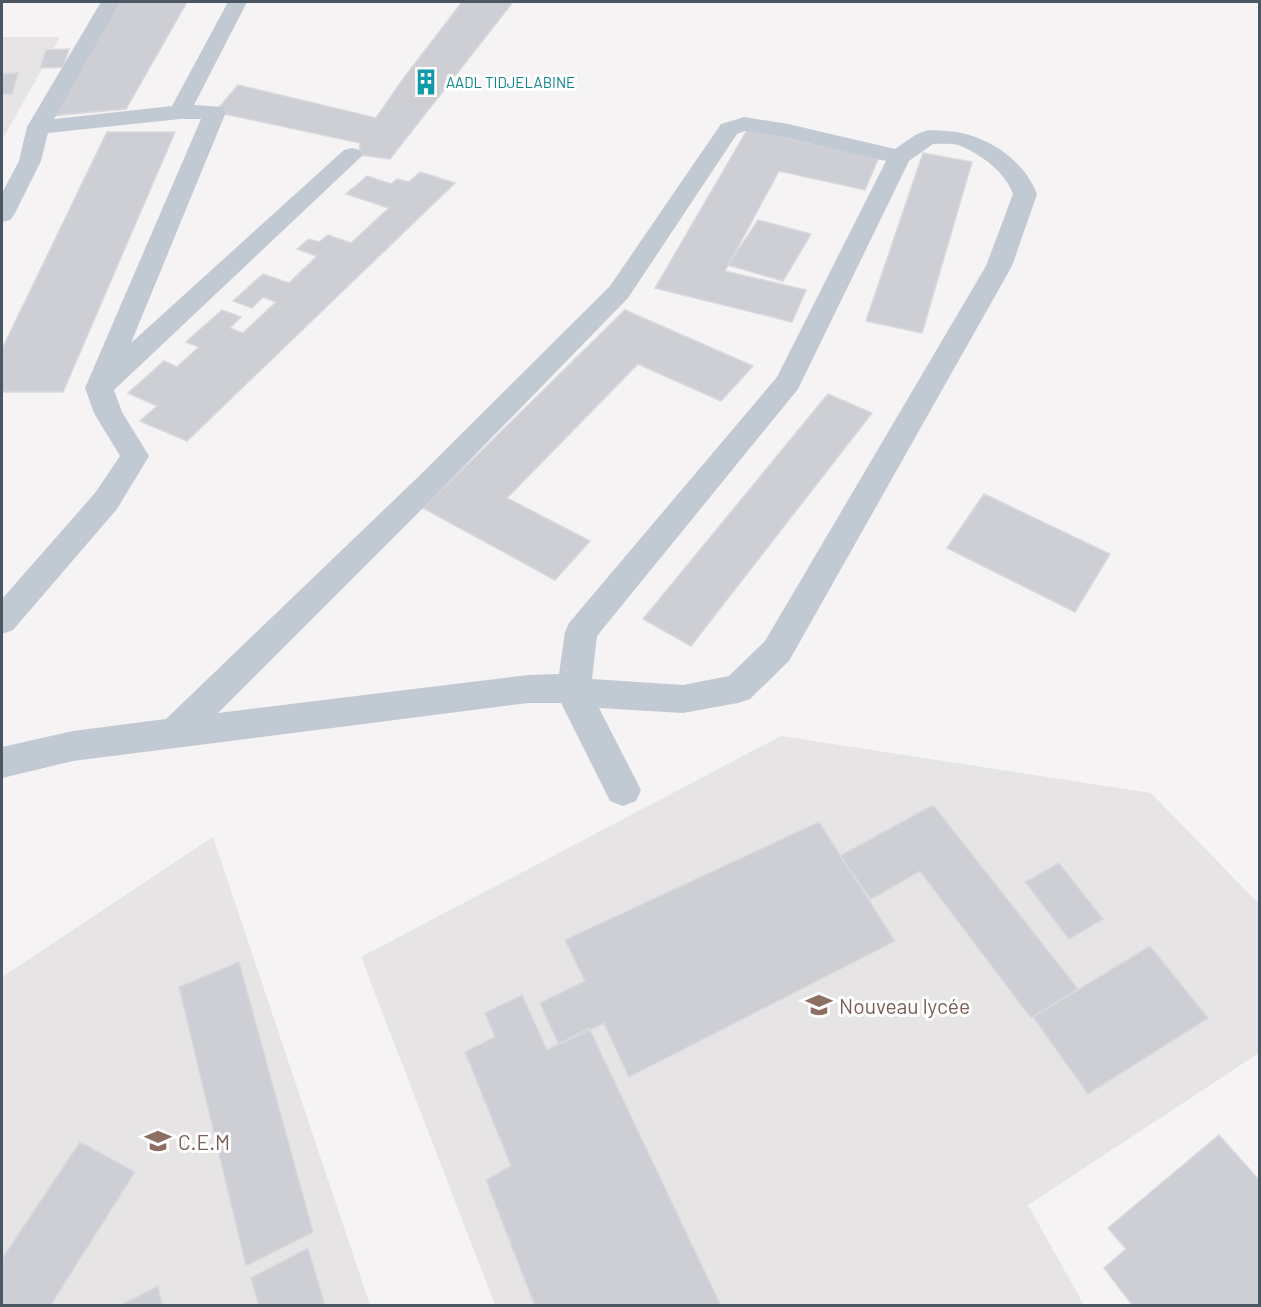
<svg xmlns="http://www.w3.org/2000/svg" width="1261" height="1307" font-family="Barlow,sans-serif">
<rect width="100%" height="100%" fill="#f5f3f3"/>
<path fill="#e6e4e5" d="M 2,37 L 60,37 L 2,140 Z
M 781,736 L 1151,793 L 1259,904 L 1259,1053 L 1028,1205 L 1084,1305 L 495,1305 L 361,957 Z
M 213,837 L 370,1305 L 2,1306 L 2,977 Z"/>
<path fill="#cdcfd5" stroke="#d7d9de" stroke-width="1.5" d="M 117,2 L 187,2 L 126,109 L 49,116 Z
M 462,2 L 513,2 L 390,159 L 360,155 L 360,143 L 215,112 L 238,85 L 376,118 L 403,79 Z
M 69,49 L 63,67 L 40,68 L 46,50 Z
M 18,73 L 12,94 L 2,94 L 2,74 Z
M 747,130 L 879,157 L 865,190 L 779,171 L 725,271 L 806,290 L 792,322 L 655,288 Z
M 107,132 L 175,132 L 63,392 L 2,392 L 2,349 Z
M 923,153 L 972,162 L 922,333 L 866,321 Z
M 420,172 L 455,183 L 187,441 L 140,421 L 157,406 L 128,393 L 164,361 L 177,367 L 199,347 L 186,342 L 222,310 L 241,317 L 230,328 L 243,333 L 276,302 L 263,297 L 252,308 L 233,301 L 263,274 L 289,283 L 317,256 L 297,249 L 309,239 L 319,242 L 328,235 L 351,243 L 389,208 L 346,194 L 367,176 L 391,184 L 397,179 L 409,182 Z
M 758,220 L 811,234 L 783,281 L 728,265 Z
M 625,310 L 753,366 L 721,401 L 638,364 L 507,498 L 590,541 L 555,580 L 423,508 Z
M 828,394 L 872,413 L 691,646 L 643,619 Z
M 984,494 L 1110,554 L 1075,612 L 947,548 Z
M 933,805 L 1078,989 L 1031,1018 L 920,871 L 871,899 L 840,856 Z
M 819,822 L 895,941 L 629,1077 L 604,1023 L 559,1045 L 540,1003 L 585,981 L 565,940 Z
M 1059,863 L 1103,919 L 1069,939 L 1025,882 Z
M 1150,946 L 1208,1018 L 1088,1094 L 1033,1017 Z
M 239,962 L 313,1232 L 246,1266 L 179,987 Z
M 522,995 L 547,1050 L 589,1028 L 721,1306 L 535,1306 L 486,1180 L 511,1166 L 465,1052 L 495,1037 L 485,1013 Z
M 1219,1135 L 1260,1181 L 1260,1306 L 1133,1306 L 1104,1268 L 1126,1249 L 1108,1228 Z
M 80,1142 L 135,1172 L 50,1306 L 2,1306 L 2,1259 Z
M 308,1248 L 325,1306 L 259,1306 L 251,1278 Z
M 158,1286 L 162,1306 L 119,1306 Z"/>
<g fill="none" stroke-linecap="round" stroke-linejoin="round">
<path fill="#c1cad2" fill-rule="evenodd" d="M 101,2 L 120,2 L 54,119 L 172,106 L 228,2 L 247,2 L 194,105 L 223,107 L 226,112 L 131,343 L 344,150 L 352,148 L 360,150 L 363,155 L 114,390 L 122,412 L 149,456 L 117,509 L 13,630 L 2,634 L 2,599 L 95,493 L 120,456 L 94,413 L 85,388 L 201,119 L 180,119 L 48,133 L 41,161 L 14,215 L 10,220 L 2,222 L 2,193 L 19,161 L 27,127 Z
M 744,117 L 788,124 L 895,149 C 904,143 913,135 923,132 C 930,129 938,131 946,131 C 984,133 1023,158 1037,194 L 1012,266 L 789,661 L 750,699 L 738,703 L 683,713 L 599,708 L 641,790 L 636,801 L 623,806 L 610,801 L 561,703 L 528,703 L 73,761 L 2,778 L 2,747 L 73,731 L 166,719 L 417,478 L 610,286 L 721,124 ZM 745,131 L 788,138 L 886,161 L 777,377 L 569,623 L 565,632 L 559,674 L 528,675 L 218,713 L 437,494 L 628,298 L 737,134 ZM 933,144 C 941,144 954,143 961,146 C 983,156 1005,172 1013,194 L 986,266 L 765,641 L 729,676 L 683,685 L 592,679 L 597,636 L 798,389 L 909,161 Z"/>
</g>
<defs>
<g id="building-bare" transform="scale(2.07)"><path d="M-4-6H4V6H1V3H-1V6H-4ZM-2.5-4.3h1.7v1.8h-1.7ZM.8-4.3h1.7v1.8H.8ZM-2.5-1h1.7V.8h-1.7ZM.8-1h1.7V.8H.8Z" fill="#0f9aa8" stroke="#fff" stroke-width="2.5" paint-order="stroke"/></g>
<g id="school-bare" transform="scale(2.07)"><path d="M0-5L7-2L0 1L-7-2ZM-4 1L0 2.5L4 1V4Q0 6-4 4Z" fill="#8d6e63" stroke="#fff" stroke-width="2.5" paint-order="stroke"/></g>
</defs>
<g fill-rule="evenodd">
<use href="#building-bare" x="426" y="82"/>
<use href="#school-bare" x="819" y="1005"/>
<use href="#school-bare" x="158" y="1141"/>
</g>
<g text-anchor="middle" dominant-baseline="central" stroke-width="6" stroke-linejoin="round" paint-order="stroke">
<g font-size="15" fill="#0d838f" stroke="#fff" text-anchor="start">
<text x="446" y="82">AADL TIDJELABINE</text>
</g>
<g font-size="21" fill="#785e54" stroke="#fff" text-anchor="start">
<text x="839" y="1005">Nouveau lycée</text>
<text x="178" y="1141">C.E.M</text>
</g>
</g>
<rect width="1261" height="1307" fill="none" stroke="#4a5661" stroke-width="6"/>
</svg>
